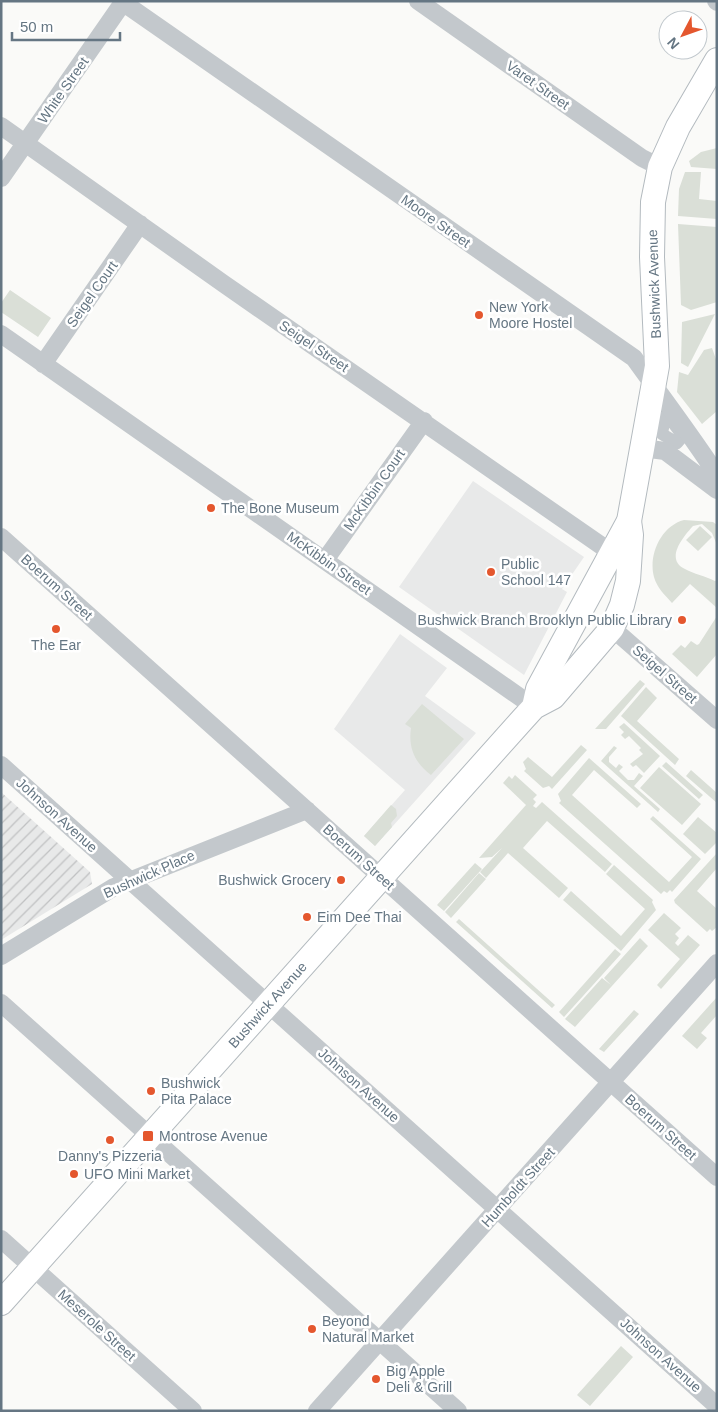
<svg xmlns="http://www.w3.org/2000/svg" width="718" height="1412" font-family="Helvetica,sans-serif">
<defs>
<pattern id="industrial-furrows" width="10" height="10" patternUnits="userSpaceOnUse" patternTransform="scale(1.25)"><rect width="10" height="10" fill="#e8e9e9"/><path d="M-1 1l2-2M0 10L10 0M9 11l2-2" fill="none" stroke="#c0c1c2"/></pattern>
</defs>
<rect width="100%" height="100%" fill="#fafaf8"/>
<path fill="#e8e9e9" d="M 473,481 L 584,557 L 562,589 L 567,592 L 524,675 L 399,587 Z
M 400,634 L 447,668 L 425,696 L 476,733 L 375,846 L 364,836 L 405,790 L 334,729 Z"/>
<path fill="url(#industrial-furrows)" d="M 1,792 L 90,872 L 92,884 L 1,940 Z"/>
<path fill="#dadfd7" d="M 717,148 L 717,169 L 691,167 L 689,161 L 701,152 Z
M 685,172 L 701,172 L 699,199 L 717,201 L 717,219 L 678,216 L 679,189 Z
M 678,224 L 717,227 L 717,302 L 691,310 L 681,305 Z
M 10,290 L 51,318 L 38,337 L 1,312 L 1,303 Z
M 715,314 L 688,367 L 681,363 L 682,322 Z
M 712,348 L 717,362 L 717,411 L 702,424 L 677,392 L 679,372 L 688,375 L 704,350 Z
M 684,520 L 713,522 L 717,525 L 717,545 L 712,533 L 702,524 L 693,526 C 684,536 664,559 685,569 C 694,574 705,576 715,581 L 717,580 L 717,608 L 690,584 L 672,603 C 665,595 657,588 654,577 C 648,555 661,526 684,520 Z
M 700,526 L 712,537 L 698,551 L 686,540 Z
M 717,616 L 717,654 L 697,677 L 672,654 L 681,645 L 685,648 L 691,641 L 697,645 L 699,644 Z
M 640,680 L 645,684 L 606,729 L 595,729 Z
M 646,687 L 657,698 L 637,721 L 679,759 L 675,765 L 621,716 Z
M 422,704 L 464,739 L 431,775 C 415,763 408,748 411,728 L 405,724 Z
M 624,723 L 660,756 L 644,773 L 636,765 L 633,767 L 630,764 L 643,754 L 639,750 L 641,748 L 629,736 L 625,739 L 621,735 L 624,732 L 619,727 Z
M 581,745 L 587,750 L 552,789 L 549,786 L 543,788 L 524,771 L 526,769 L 523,762 L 528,757 L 552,777 Z
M 614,746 L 617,748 L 609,757 L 609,762 L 616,768 L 619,764 L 623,767 L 619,771 L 628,780 L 634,780 L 639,773 L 643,776 L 634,786 L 660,809 L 658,812 L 601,761 Z
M 589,758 L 641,804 L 637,808 L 594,770 L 572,795 L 669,882 L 692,857 L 650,819 L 653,816 L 701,859 L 672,892 L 670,890 L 667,893 L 664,891 L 661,894 L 559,803 L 561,801 L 558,794 Z
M 666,762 L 703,795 L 699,799 L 662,766 Z
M 659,767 L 701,804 L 682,825 L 640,788 Z
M 691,770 L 717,793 L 717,803 L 686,776 Z
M 515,775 L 537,795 L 533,799 L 536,802 L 533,806 L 536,808 L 542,802 L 612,864 L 605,872 L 547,821 L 523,848 L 568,888 L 559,898 L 508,853 L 486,878 L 480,872 L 502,848 L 492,857 L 479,858 L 526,805 L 503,783 L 509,776 L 512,779 Z
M 391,805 L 396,809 L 397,816 L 391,823 L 392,827 L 375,846 L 364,836 Z
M 698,817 L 717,833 L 717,842 L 705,854 L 683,834 Z
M 717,853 L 717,868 L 697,891 L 717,909 L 717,927 L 712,931 L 710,929 L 707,932 L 675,903 L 674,900 Z
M 475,863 L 482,869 L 444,911 L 437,905 Z
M 614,865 L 653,900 L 652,902 L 656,910 L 621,951 L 563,900 L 571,891 L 621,936 L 645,909 L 606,874 Z
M 479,873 L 486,879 L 451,918 L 445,912 Z
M 664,913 L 681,928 L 675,934 L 679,938 L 675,943 L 678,946 L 688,935 L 700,945 L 661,989 L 657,985 L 680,959 L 648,930 Z
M 459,919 L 555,1005 L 552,1008 L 456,922 Z
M 640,938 L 648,946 L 575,1027 L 565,1019 L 602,978 L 611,985 L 604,978 Z
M 615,949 L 621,954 L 564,1017 L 559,1012 Z
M 717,997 L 717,1015 L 701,1033 L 707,1038 L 697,1049 L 682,1036 Z
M 634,1010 L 639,1014 L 604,1052 L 599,1049 Z
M 621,1346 L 633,1357 L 590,1406 L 577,1395 Z"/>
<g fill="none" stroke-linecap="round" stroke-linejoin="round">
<g stroke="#b3babf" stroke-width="26">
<g id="secondary">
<path d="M 534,707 L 538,689 L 629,521 L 657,366 L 652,257 L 653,202 L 660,167 L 678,127 L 717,60"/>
<path id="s1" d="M 1,1303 L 523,719 L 534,707 L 553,697 L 612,628 L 622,605 L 628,581 L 631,535 L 629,521"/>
</g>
</g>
<path stroke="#c3c8cc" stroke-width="12" d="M 667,415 L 683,436 L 677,443 L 662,434 L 665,416 Z"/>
<path stroke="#c3c8cc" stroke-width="18" d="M 121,1 L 634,358 C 662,397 691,435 717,475
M 418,1 L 642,158 L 660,167
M 716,1 L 717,2
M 1,126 L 224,284 L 622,560
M 1,178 L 124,1
M 1,334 L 534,707
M 43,364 L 140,224
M 642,448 L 665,451 L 717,490
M 1,537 L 717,1177
M 325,560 L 424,421
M 612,628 L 717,720
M 1,765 L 717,1406
M 1,956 L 114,887 L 307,810
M 1,1003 L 458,1411
M 1,1239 L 193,1411
M 317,1411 L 717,963"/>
<use href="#secondary" stroke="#fff" stroke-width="24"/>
</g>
<g fill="#e4572e" stroke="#fff" stroke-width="2">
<circle cx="479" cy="315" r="5"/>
<circle cx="211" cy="508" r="5"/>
<circle cx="491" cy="572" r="5"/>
<circle cx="682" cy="620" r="5"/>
<circle cx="56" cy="629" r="5"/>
<circle cx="341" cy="880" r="5"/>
<circle cx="307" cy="917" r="5"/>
<circle cx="151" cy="1091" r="5"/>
<rect x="142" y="1130" width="12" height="12" rx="2.5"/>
<circle cx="110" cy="1140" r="5"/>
<circle cx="74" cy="1174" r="5"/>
<circle cx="312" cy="1329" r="5"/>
<circle cx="376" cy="1379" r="5"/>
</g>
<g text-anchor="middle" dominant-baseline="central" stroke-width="5" stroke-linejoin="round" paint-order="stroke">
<g font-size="14" fill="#657683" stroke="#fff">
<text transform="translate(538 85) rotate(35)">Varet Street</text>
<text transform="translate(63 90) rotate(-55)">White Street</text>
<text transform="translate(436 221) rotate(35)">Moore Street</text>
<text transform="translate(654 284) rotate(-92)">Bushwick Avenue</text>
<text transform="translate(92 294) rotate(-55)">Seigel Court</text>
<text transform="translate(314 346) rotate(34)">Seigel Street</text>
<text transform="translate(374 490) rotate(-55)">McKibbin Court</text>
<text transform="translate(329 563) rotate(35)">McKibbin Street</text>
<text transform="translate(57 587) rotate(42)">Boerum Street</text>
<text transform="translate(665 674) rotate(41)">Seigel Street</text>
<text transform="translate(57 815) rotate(42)">Johnson Avenue</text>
<text transform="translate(359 857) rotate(42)">Boerum Street</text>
<text transform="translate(149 874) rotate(-24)">Bushwick Place</text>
<text stroke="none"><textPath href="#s1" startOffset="400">Bushwick Avenue</textPath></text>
<text transform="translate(359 1085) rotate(42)">Johnson Avenue</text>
<text transform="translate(661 1127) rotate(42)">Boerum Street</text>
<text transform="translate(518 1187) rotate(-48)">Humboldt Street</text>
<text transform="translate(97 1325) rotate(42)">Meserole Street</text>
<text transform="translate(661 1355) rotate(42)">Johnson Avenue</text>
</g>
<g font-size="14" fill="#657683" stroke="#fff" text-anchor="start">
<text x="489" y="307">New York<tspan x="489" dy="16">Moore Hostel</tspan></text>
<text x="221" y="508">The Bone Museum</text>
<text x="501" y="564">Public<tspan x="501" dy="16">School 147</tspan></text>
<text x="672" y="620" text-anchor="end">Bushwick Branch Brooklyn Public Library</text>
<text x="56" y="645" text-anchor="middle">The Ear</text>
<text x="331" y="880" text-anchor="end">Bushwick Grocery</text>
<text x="317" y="917">Eim Dee Thai</text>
<text x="161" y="1083">Bushwick<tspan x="161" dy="16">Pita Palace</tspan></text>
<text x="159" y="1136">Montrose Avenue</text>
<text x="110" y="1156" text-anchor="middle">Danny's Pizzeria</text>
<text x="84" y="1174">UFO Mini Market</text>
<text x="322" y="1321">Beyond<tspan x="322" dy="16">Natural Market</tspan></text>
<text x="386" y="1371">Big Apple<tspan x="386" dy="16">Deli &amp; Grill</tspan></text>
</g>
</g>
<rect width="718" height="1412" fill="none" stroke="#657683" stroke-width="5"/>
<g transform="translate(683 35) rotate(229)"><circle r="24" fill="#ffffff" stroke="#c1c8cd"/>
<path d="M0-4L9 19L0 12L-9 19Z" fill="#e4572e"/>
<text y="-8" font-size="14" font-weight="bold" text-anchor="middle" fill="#657683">N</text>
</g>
<path d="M12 32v8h108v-8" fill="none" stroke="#657683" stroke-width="2.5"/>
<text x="20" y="32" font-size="15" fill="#657683" stroke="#ffffff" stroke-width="4" paint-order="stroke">50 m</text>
</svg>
